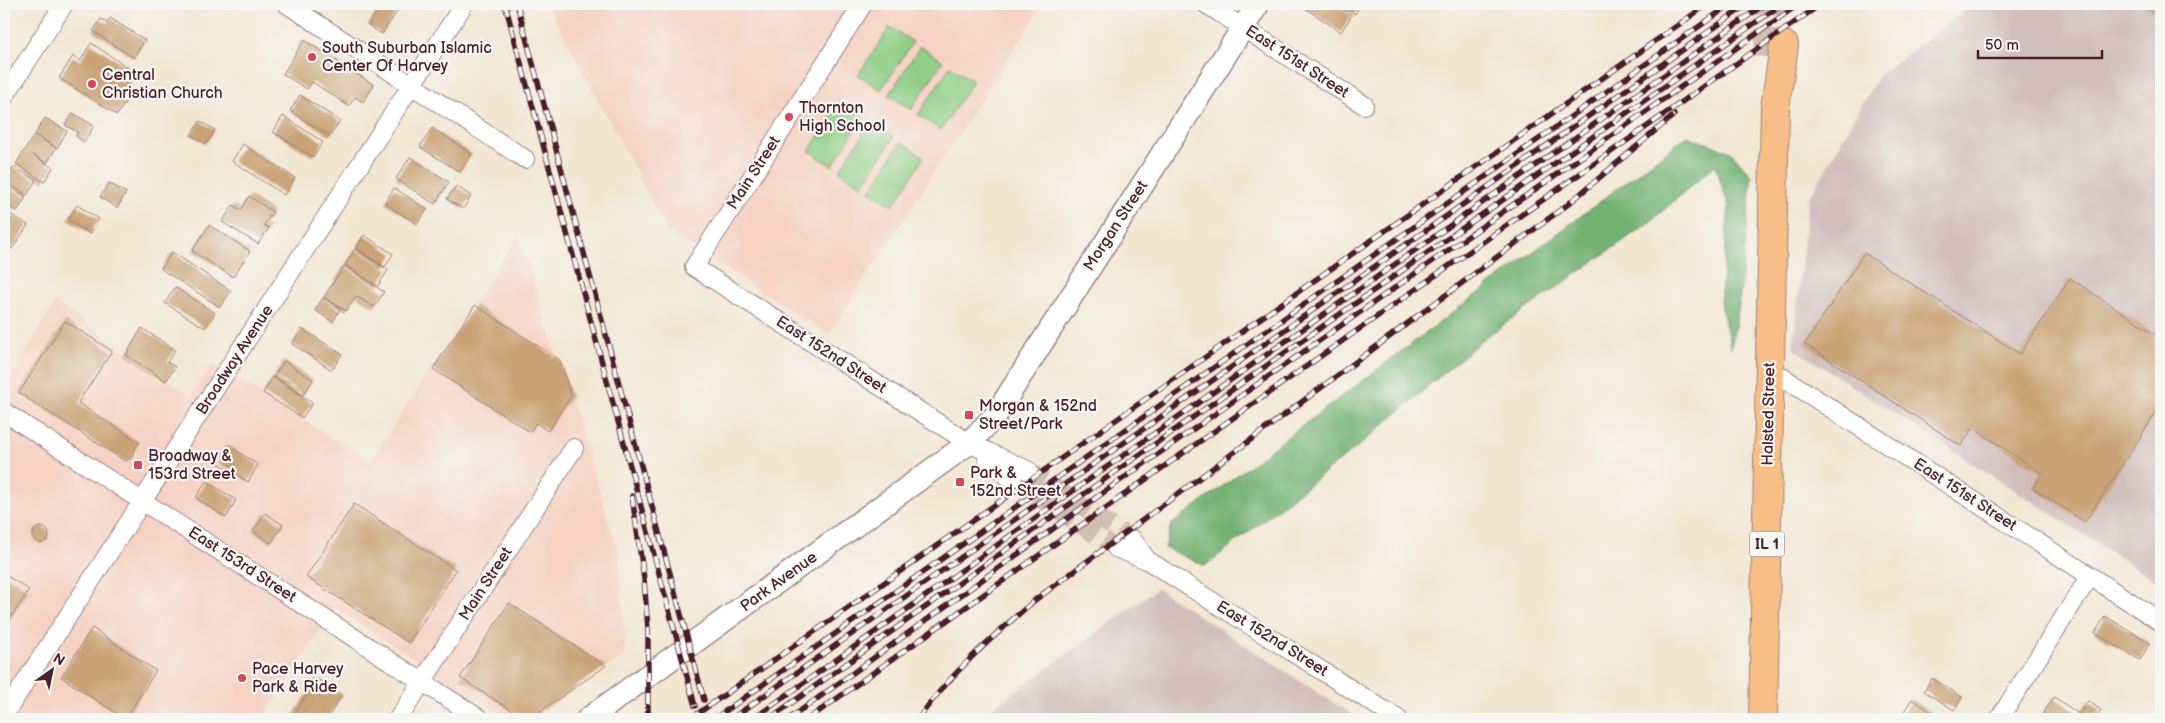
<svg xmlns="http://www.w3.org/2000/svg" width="2165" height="723" font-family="'Balsamiq Sans',sans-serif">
<rect width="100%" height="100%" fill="#f6f6f2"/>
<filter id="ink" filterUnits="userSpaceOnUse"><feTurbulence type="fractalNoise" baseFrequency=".02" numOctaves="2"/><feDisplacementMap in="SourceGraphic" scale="10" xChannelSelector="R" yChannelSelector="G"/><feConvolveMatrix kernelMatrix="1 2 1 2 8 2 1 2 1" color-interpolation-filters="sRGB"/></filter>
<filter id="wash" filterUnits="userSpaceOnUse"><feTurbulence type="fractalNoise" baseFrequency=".0096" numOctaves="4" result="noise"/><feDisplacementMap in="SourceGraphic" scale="20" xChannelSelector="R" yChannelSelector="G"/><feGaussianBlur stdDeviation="1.12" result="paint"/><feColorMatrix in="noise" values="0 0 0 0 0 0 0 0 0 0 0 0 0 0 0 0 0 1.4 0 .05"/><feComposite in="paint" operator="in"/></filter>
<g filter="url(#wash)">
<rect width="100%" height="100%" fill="#f3e7d4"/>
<path fill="#f5d2c2" d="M 547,4 L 1043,4 L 829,335 L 668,231 Z
M 519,235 L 619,554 L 626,654 L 532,719 L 510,719 L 335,608 L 263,719 L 4,719 L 4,390 L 55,302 L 191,396 L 212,364 L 370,461 Z"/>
<path fill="#d1bfbd" d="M 1974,4 L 2161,4 L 2161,584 L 1793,348 L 1808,200 L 1879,75 Z
M 1157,589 L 1158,589 L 1359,719 L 977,719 Z"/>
<path fill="#8ece85" stroke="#6c7658" d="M 890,27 L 913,42 L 881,90 L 858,75 Z
M 920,46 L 943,61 L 911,110 L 889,95 Z
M 950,66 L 973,81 L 941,130 L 918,115 Z
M 840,102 L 863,117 L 832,166 L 809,151 Z
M 871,122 L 894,137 L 862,186 L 839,171 Z
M 901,142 L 924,157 L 893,206 L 870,191 Z"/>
<path fill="#72b172" stroke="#5e684e" d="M 1687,136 L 1731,152 L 1752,176 L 1739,305 L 1731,348 L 1720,302 L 1729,207 L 1715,165 L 1650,222 L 1482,340 L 1361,444 L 1205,566 L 1165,548 L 1171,525 Z"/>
<g id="blocks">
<path fill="#c9a376" d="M 382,4 L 402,4 L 382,34 L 368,25 Z
M 1299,4 L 1336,4 L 1352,15 L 1341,32 Z
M 1339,4 L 1361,4 L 1355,14 Z
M 2143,4 L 2161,4 L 2161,9 L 2158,14 Z
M 110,18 L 145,40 L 134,58 L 93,31 L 101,19 L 107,23 Z
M 304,40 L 374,85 L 363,102 L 355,97 L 349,106 L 312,82 L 307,89 L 283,74 Z
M 91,43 L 136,73 L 125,90 L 131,94 L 117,115 L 59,78 L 73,56 L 80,61 Z
M 300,95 L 340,121 L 330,136 L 290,111 Z
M 73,113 L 94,126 L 84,142 L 76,136 L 78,132 L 65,125 Z
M 283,116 L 323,142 L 313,157 L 273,132 Z
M 45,118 L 67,131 L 57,148 L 35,134 Z
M 200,121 L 215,130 L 206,144 L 191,135 Z
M 432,128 L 472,154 L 460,172 L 420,147 Z
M 34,135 L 56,148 L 47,163 L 33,155 L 53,168 L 44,182 L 16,164 Z
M 243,144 L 295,178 L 284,195 L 232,161 Z
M 410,157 L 449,182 L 435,204 L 396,179 Z
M 14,167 L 36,180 L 27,195 L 5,181 Z
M 4,183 L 26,197 L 17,211 L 4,203 Z
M 109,183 L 126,193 L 117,208 L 100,197 Z
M 456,186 L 471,196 L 463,209 L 447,199 Z
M 394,188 L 427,209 L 417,224 L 385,203 Z
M 249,196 L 273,212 L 264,225 L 269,228 L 258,244 L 222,222 L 233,205 L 241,210 Z
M 77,205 L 99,219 L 90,234 L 68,219 Z
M 4,210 L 28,225 L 12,249 L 4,244 Z
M 209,225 L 250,251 L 233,277 L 192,251 Z
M 364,235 L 393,254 L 385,267 L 356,248 Z
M 355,249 L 388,270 L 378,286 L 345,265 Z
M 172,252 L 231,291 L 220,307 L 161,269 Z
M 1864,253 L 2020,354 L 2070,278 L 2161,338 L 2161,405 L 2085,522 L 2033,488 L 2042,473 L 1973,428 L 1961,446 L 1805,344 Z
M 344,266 L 384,292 L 374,307 L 356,296 L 346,311 L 324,297 Z
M 175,287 L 215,313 L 205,328 L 165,303 Z
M 323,298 L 340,309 L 333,322 L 315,310 Z
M 475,305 L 560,360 L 571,396 L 548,431 L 536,423 L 530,432 L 433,369 Z
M 65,321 L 112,351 L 78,403 L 139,442 L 130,459 L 125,461 L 19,393 Z
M 142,328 L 175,350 L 167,362 L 175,367 L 166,381 L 126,355 Z
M 302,329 L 342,354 L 332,370 L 292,344 Z
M 284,361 L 313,380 L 303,395 L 274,376 Z
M 273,377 L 313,403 L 302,418 L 263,393 Z
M 228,445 L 258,465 L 248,482 L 218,463 Z
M 206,481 L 236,500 L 226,518 L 196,498 Z
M 354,504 L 456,570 L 409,643 L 306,577 Z
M 265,513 L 283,525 L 271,543 L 253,531 Z
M33 535a8 8 0 1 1 16 0a8 8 0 1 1-16 0Z
M 4,574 L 29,590 L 4,628 Z
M 509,603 L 606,666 L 529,719 L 525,719 L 460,678 Z
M 2105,616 L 2150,643 L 2140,660 L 2095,633 Z
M 92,628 L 156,671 L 125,719 L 61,677 Z
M 1932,678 L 1962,697 L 1954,710 L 1924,691 Z
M 317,679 L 342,695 L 327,719 L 294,719 L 292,717 Z
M 2054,697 L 2079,714 L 2088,701 L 2101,710 L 2094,719 L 2048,719 L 2042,715 Z
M 1912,699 L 1942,719 L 1909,719 L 1902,714 Z"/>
</g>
</g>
<g filter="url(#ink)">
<use href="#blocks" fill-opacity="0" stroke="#9e8380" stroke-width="1"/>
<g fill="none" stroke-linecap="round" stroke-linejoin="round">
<path stroke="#d1bfb2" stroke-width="18" stroke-dasharray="18 9" stroke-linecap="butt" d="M 1029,471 L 1132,539
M 1013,481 L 1116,548"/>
<path stroke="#d1bfb2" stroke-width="28" stroke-dasharray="28 14" stroke-linecap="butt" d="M 1768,57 L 1770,4"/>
<g stroke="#9e8380" stroke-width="20">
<path id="minor" d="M 287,4 L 525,159
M 863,4 L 694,267 L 969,443 L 1029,471
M 1206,4 L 1364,105
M 4,97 L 64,4
M 1770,369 L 2161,622
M 4,412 L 480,719
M 987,458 L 1013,481
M 1132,539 L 1147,560
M 1116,548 L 1147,560 L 1398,719
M 4,715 L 464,4
M 398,719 L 574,448
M 1999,719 L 2090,576"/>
</g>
<g stroke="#9e8380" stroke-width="25">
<path id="tertiary" d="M 588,719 L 969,443 L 995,416 L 1258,4"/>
</g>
<g stroke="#9e8380" stroke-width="30">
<path id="primary" d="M 1763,719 L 1775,108 L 1784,45"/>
</g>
<use href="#minor" stroke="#fff" stroke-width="18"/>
<use href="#tertiary" stroke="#fff" stroke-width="22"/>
<use href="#primary" stroke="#f7be87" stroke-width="28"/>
<g stroke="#4a1f2b" stroke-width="5.5">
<path id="rail" d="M 505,4 L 695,706
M 517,4 L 704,700
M 632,496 L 644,579 L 648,629 L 648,719
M 690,719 L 1708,4
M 714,719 L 1731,4
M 731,719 L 1748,4
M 753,719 L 1094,476 L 1765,4
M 769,719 L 1105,479 L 1782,4
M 789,719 L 1111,487 L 1799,4
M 808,719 L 1169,463 L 1821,4
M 918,719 C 951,673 992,637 1035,600 L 1567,205 L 1674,115"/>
</g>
<use href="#rail" stroke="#f6f6f2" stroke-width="4" stroke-dasharray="11" stroke-linecap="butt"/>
</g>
</g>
<g fill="#d1495b" stroke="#f6f6f2" stroke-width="2">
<circle cx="312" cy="57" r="5"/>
<circle cx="92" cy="84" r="5"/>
<circle cx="789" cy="117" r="5"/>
<rect x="964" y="410" width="10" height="10" rx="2.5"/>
<rect x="133" y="460" width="10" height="10" rx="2.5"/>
<rect x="955" y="477" width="10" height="10" rx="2.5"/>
<circle cx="242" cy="678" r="5"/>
</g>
<g text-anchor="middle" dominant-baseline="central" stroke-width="4.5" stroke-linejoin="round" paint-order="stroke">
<rect fill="#f6f6f2" stroke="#7e6067" stroke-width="1" x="1749.5" y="531.5" width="35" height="25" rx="4"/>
<g font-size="15" font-weight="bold" fill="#4a1f2b">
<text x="1767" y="544">IL 1</text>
</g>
<g font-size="16" fill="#4a1f2b" stroke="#f6f6f2" text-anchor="start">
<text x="322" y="48">South Suburban Islamic<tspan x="322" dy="18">Center Of Harvey</tspan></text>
<text x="102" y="75">Central<tspan x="102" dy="18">Christian Church</tspan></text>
<text x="799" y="108">Thornton<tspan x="799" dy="18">High School</tspan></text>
<text x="979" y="406">Morgan &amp; 152nd<tspan x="979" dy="18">Street/Park</tspan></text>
<text x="148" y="456">Broadway &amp;<tspan x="148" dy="18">153rd Street</tspan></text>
<text x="970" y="473">Park &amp;<tspan x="970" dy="18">152nd Street</tspan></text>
<text x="252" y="669">Pace Harvey<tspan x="252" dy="18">Park &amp; Ride</tspan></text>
</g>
<g font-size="16" fill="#4a1f2b" stroke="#f6f6f2">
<text transform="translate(1297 62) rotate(33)">East 151st Street</text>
<text transform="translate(754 173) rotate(-57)">Main Street</text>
<text transform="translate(1116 226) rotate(-57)">Morgan Street</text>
<text transform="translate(831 355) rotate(33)">East 152nd Street</text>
<text transform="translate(235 360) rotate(-57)">Broadway Avenue</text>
<text transform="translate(1769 414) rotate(-89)">Halsted Street</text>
<text transform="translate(1965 495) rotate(33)">East 151st Street</text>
<text transform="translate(242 565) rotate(33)">East 153rd Street</text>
<text transform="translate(779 582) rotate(-36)">Park Avenue</text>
<text transform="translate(486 584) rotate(-57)">Main Street</text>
<text transform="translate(1272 639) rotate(32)">East 152nd Street</text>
</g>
</g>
<rect width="2165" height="723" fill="none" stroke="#f6f6f2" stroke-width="20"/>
<g transform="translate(52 670) rotate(33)" stroke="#f6f6f2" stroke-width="4" paint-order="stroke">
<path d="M0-4L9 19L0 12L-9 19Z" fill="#4a1f2b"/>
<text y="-8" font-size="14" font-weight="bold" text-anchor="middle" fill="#4a1f2b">N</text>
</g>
<path d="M1978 50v8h124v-8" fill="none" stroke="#4a1f2b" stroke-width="2.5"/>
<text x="1985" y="50" font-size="15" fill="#4a1f2b" stroke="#f6f6f2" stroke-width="4" paint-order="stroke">50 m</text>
</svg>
